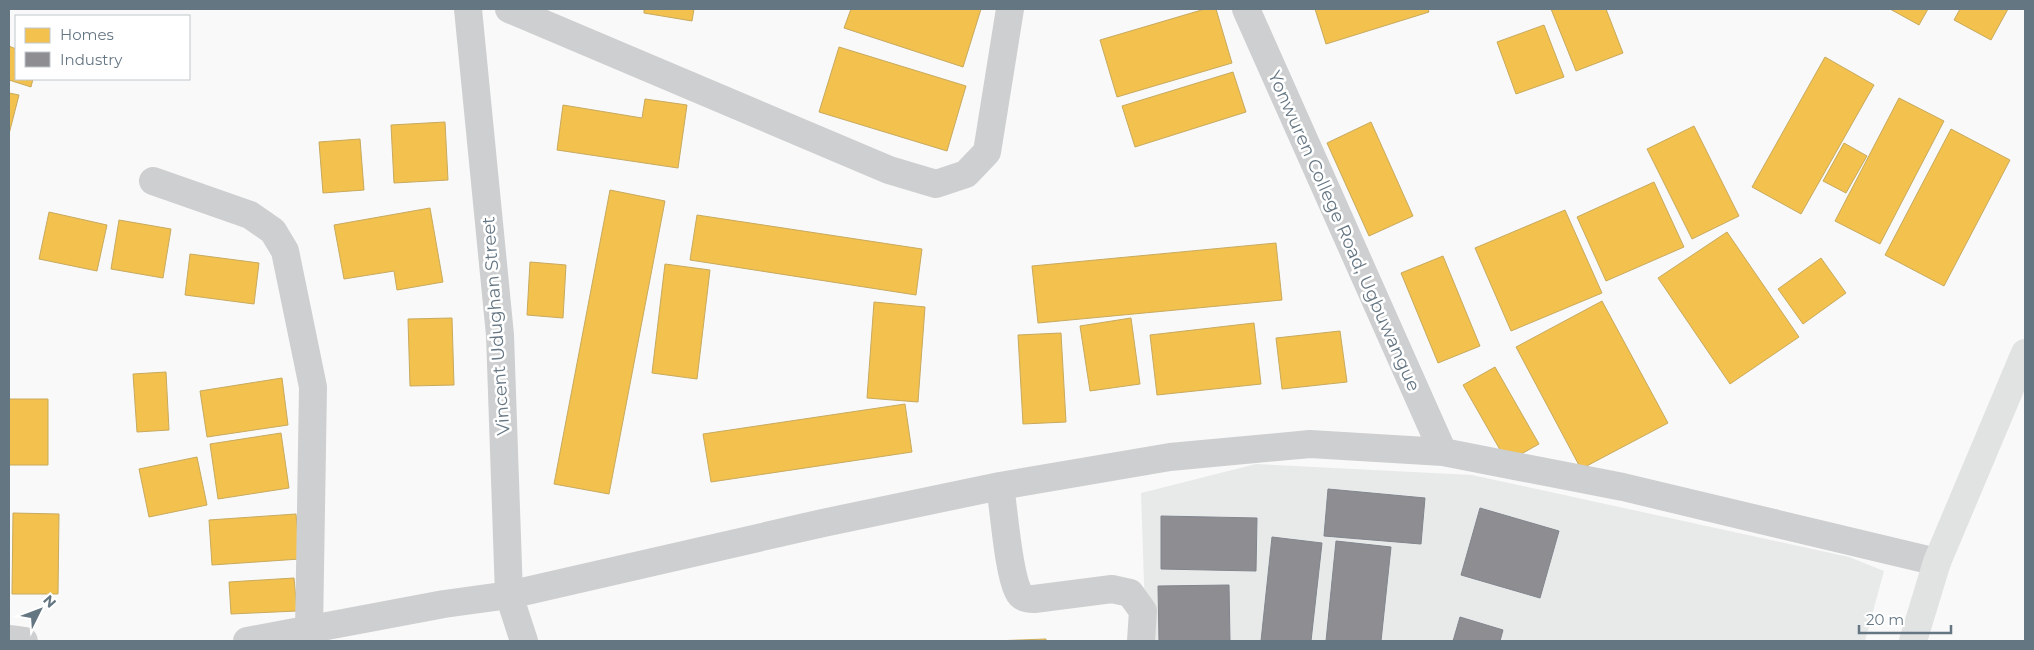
<svg xmlns="http://www.w3.org/2000/svg" width="2034" height="650" font-family="Montserrat,sans-serif">
<rect width="100%" height="100%" fill="#f9f9f9"/>
<path fill="#e8e9e9" d="M 1256,464 L 1472,475 L 1849,557 L 1884,571 L 1865,641 L 1146,641 L 1141,493 Z"/>
<path fill="#f2c14e" stroke="#c8aa5e" d="M 644,9 L 694,9 L 692,21 L 644,13 Z
M 851,9 L 981,9 L 963,67 L 844,28 Z
M 1205,9 L 1216,9 L 1232,63 L 1117,97 L 1100,40 Z
M 1315,9 L 1428,9 L 1429,12 L 1326,44 Z
M 1551,9 L 1606,9 L 1623,53 L 1576,71 Z
M 1890,9 L 1928,9 L 1919,25 Z
M 1960,9 L 2008,9 L 1991,40 L 1954,20 Z
M 1544,25 L 1564,77 L 1516,94 L 1497,42 Z
M 9,46 L 16,49 L 16,79 L 33,79 L 31,87 L 9,80 Z
M 839,47 L 966,86 L 947,151 L 819,112 Z
M 1825,57 L 1874,85 L 1801,214 L 1752,187 Z
M 1233,72 L 1246,112 L 1135,147 L 1122,106 Z
M 9,93 L 19,95 L 9,134 Z
M 1899,98 L 1944,121 L 1880,244 L 1835,221 Z
M 645,99 L 687,105 L 678,168 L 557,150 L 563,105 L 642,118 Z
M 445,122 L 448,180 L 394,183 L 391,125 Z
M 1371,122 L 1413,216 L 1369,236 L 1327,143 Z
M 1694,126 L 1739,216 L 1692,239 L 1647,149 Z
M 1951,129 L 2010,160 L 1944,286 L 1885,255 Z
M 360,139 L 364,190 L 323,193 L 319,142 Z
M 1844,143 L 1867,156 L 1846,193 L 1823,181 Z
M 1654,182 L 1684,247 L 1606,281 L 1577,217 Z
M 610,190 L 665,201 L 609,494 L 554,484 Z
M 430,208 L 443,282 L 397,290 L 394,271 L 344,279 L 334,225 Z
M 1565,210 L 1602,293 L 1511,331 L 1475,248 Z
M 49,212 L 107,225 L 97,271 L 39,259 Z
M 697,215 L 922,249 L 916,295 L 690,260 Z
M 119,220 L 171,229 L 163,278 L 111,269 Z
M 1727,232 L 1799,337 L 1730,384 L 1658,278 Z
M 1276,243 L 1282,300 L 1038,323 L 1032,266 Z
M 190,254 L 259,263 L 254,304 L 185,295 Z
M 1443,256 L 1480,346 L 1438,363 L 1401,273 Z
M 1821,258 L 1846,293 L 1803,324 L 1778,289 Z
M 530,262 L 566,265 L 563,318 L 527,315 Z
M 665,264 L 710,270 L 697,379 L 652,373 Z
M 1602,301 L 1668,423 L 1581,469 L 1516,347 Z
M 874,302 L 925,307 L 918,402 L 867,398 Z
M 452,318 L 454,385 L 410,386 L 408,319 Z
M 1131,318 L 1140,384 L 1090,391 L 1080,326 Z
M 1254,323 L 1261,384 L 1157,395 L 1150,335 Z
M 1340,331 L 1347,382 L 1282,389 L 1276,338 Z
M 1061,333 L 1066,422 L 1023,424 L 1018,335 Z
M 1495,367 L 1539,444 L 1507,462 L 1463,385 Z
M 166,372 L 169,430 L 137,432 L 133,374 Z
M 282,378 L 288,425 L 207,437 L 200,391 Z
M 9,399 L 48,399 L 48,465 L 9,465 Z
M 905,404 L 912,452 L 711,482 L 703,434 Z
M 281,433 L 289,488 L 218,499 L 210,444 Z
M 197,457 L 207,505 L 149,517 L 139,469 Z
M 13,513 L 59,514 L 58,594 L 12,594 Z
M 296,514 L 300,559 L 212,565 L 209,520 Z
M 294,578 L 297,611 L 231,614 L 229,582 Z
M 1046,639 L 1046,641 L 993,641 Z"/>
<path fill="#8d8d92" stroke="#81868e" d="M 1328,489 L 1425,498 L 1421,544 L 1324,536 Z
M 1480,508 L 1559,531 L 1540,598 L 1461,575 Z
M 1161,516 L 1257,518 L 1256,571 L 1161,569 Z
M 1272,537 L 1322,543 L 1311,641 L 1261,641 Z
M 1336,541 L 1391,547 L 1381,641 L 1326,641 Z
M 1229,585 L 1230,641 L 1159,641 L 1158,586 Z
M 1460,617 L 1503,630 L 1500,641 L 1453,641 Z"/>
<g fill="none" stroke-linecap="round" stroke-linejoin="round">
<path stroke="#cecfd0" stroke-width="28" d="M 468,9 L 500,335 L 509,595 L 524,641
M 509,9 L 889,170 L 936,184 L 966,174 L 987,152 L 1010,9
M 1246,9 L 1443,452
M 153,181 L 250,215 L 273,231 L 285,251 L 313,387 L 309,631
M 1000,486 C 1004,510 1008,571 1018,591 C 1021,598 1027,599 1034,599 L 1112,589 L 1130,593 L 1143,611 L 1141,641
M 9,639 L 24,641
M 247,641 L 444,604 L 509,595 L 823,523 L 1000,486 L 1170,457 L 1310,444 L 1443,452 L 1623,487 L 1937,562"/>
<path stroke="#e1e2e2" stroke-width="28" d="M 1913,641 L 1937,562 L 2025,353"/>
</g>
<g text-anchor="middle" dominant-baseline="central" stroke-width="5" stroke-linejoin="round" paint-order="stroke">
<g font-size="18" fill="#657683" stroke="#fff">
<text transform="translate(1344 231) rotate(66)">Yonwuren College Road, Ugbuwangue</text>
<text transform="translate(496 326) rotate(-94)">Vincent Udughan Street</text>
</g>
</g>
<rect width="2034" height="650" fill="none" stroke="#657683" stroke-width="20"/>
<rect x="15" y="15" width="175" height="65" fill="#ffffff" stroke="#c1c8cd"/>
<rect x="25" y="28" width="25" height="15" fill="#f2c14e" stroke="#c1c8cd"/>
<text x="60" y="40" font-size="15" fill="#657683">Homes</text>
<rect x="25" y="52" width="25" height="15" fill="#8d8d92" stroke="#c1c8cd"/>
<text x="60" y="65" font-size="15" fill="#657683">Industry</text>
<g transform="translate(40 610) rotate(48)" stroke="#ffffff" stroke-width="4" paint-order="stroke">
<path d="M0-4L9 19L0 12L-9 19Z" fill="#657683"/>
<text y="-8" font-size="14" font-weight="bold" text-anchor="middle" fill="#657683">N</text>
</g>
<path d="M1859 625v8h92v-8" fill="none" stroke="#657683" stroke-width="2.5"/>
<text x="1866" y="625" font-size="15" fill="#657683" stroke="#ffffff" stroke-width="4" paint-order="stroke">20 m</text>
</svg>
